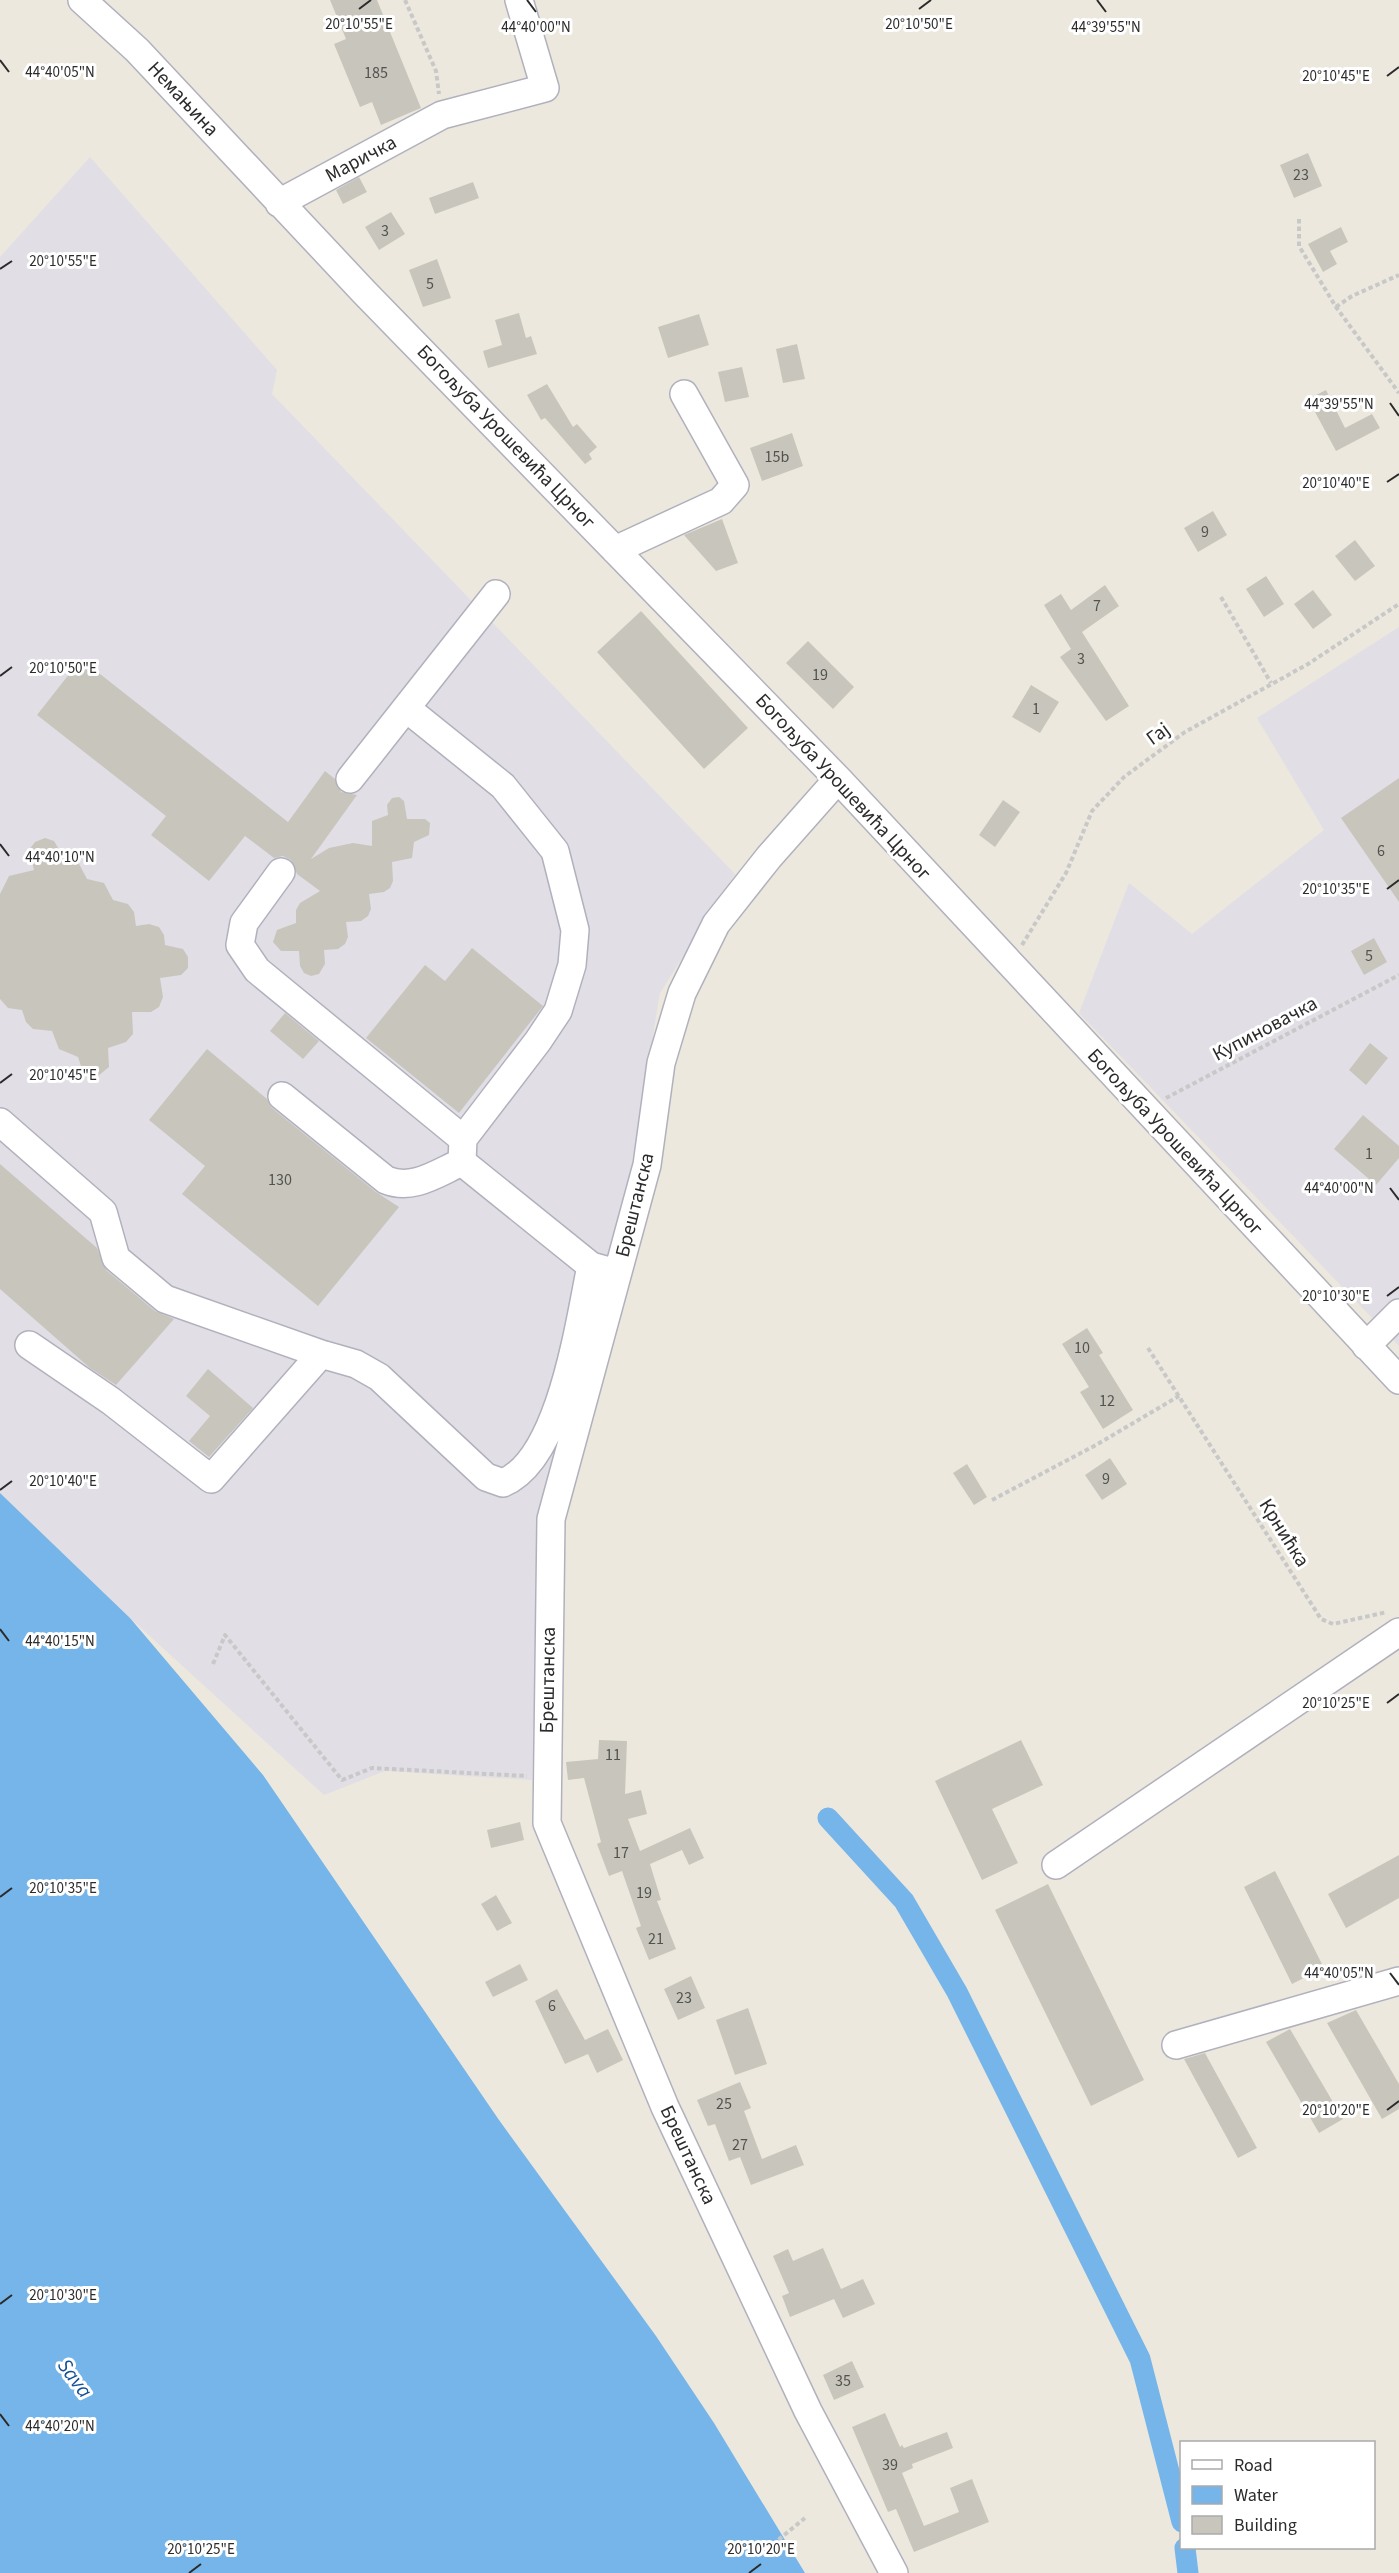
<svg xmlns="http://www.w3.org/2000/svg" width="1399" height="2573" font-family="'Source Sans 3',sans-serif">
<rect width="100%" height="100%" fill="#ece8dd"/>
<path fill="#e1dee5" d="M 90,157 L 277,370 L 272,394 L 735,874 L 660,993 L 623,1216 L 539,1610 L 532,1780 L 385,1771 L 324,1795 L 130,1618 L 0,1493 L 0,257 Z
M 1399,627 L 1399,1346 L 1079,1013 L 1129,883 L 1192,934 L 1324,830 L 1257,718 Z"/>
<path fill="#75b5e9" d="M 0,1493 L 130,1618 L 263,1775 L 499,2120 L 656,2336 L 714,2423 L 805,2573 L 0,2573 Z"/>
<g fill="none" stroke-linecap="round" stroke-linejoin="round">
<path stroke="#75b5e9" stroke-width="21" d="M 828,1818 L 904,1901 L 957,1992 L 1140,2359 L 1182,2522
M 1185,2548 L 1188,2573"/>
</g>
<path fill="#c8c6bc" d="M 330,0 L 377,0 L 421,108 L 381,125 L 372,102 L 360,107 L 334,44 L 346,39 Z
M 1308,153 L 1322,186 L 1294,198 L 1280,165 Z
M 359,177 L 367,192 L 343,204 L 336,190 Z
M 473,182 L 479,198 L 435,214 L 429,198 Z
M 391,212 L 405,234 L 379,250 L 365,227 Z
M 1341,227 L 1348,242 L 1330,251 L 1337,264 L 1323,272 L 1308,244 Z
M 437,259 L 451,298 L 423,307 L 409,270 Z
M 519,313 L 526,338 L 531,336 L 537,354 L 488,368 L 483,351 L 502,345 L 495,320 Z
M 699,314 L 709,345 L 668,358 L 658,327 Z
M 797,344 L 805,379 L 783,383 L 776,349 Z
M 742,367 L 749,397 L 725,402 L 718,372 Z
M 547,384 L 573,427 L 577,424 L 597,447 L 589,454 L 592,459 L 585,464 L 545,418 L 541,420 L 527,395 Z
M 1326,390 L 1345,428 L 1372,414 L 1380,428 L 1336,451 L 1308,399 Z
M 792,433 L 803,466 L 762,481 L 750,448 Z
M 1213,511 L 1227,535 L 1198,552 L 1184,528 Z
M 722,519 L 738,563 L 716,571 L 684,535 Z
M 1355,540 L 1375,566 L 1355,581 L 1335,556 Z
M 1266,576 L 1284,604 L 1264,617 L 1246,589 Z
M 1105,585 L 1119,606 L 1082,632 L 1129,706 L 1106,721 L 1060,657 L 1071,649 L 1044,605 L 1061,594 L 1071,610 Z
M 1313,590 L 1332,615 L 1313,629 L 1294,604 Z
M 641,611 L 748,728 L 704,769 L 597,652 Z
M 808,641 L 854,687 L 833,709 L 786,663 Z
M 81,659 L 288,822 L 325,771 L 335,779 L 341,792 L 357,795 L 311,859 L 329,848 L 353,843 L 372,846 L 372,821 L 388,815 L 387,805 L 392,798 L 399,797 L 404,801 L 407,819 L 425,819 L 430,823 L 429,835 L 414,842 L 412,858 L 392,862 L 393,881 L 390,888 L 384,892 L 369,894 L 371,909 L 368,916 L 361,921 L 346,922 L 348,937 L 345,944 L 338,949 L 324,950 L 325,964 L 319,974 L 311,976 L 304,973 L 300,966 L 299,951 L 281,951 L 273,942 L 277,930 L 296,923 L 296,910 L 300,903 L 320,891 L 297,874 L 291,860 L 283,856 L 274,858 L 245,836 L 209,881 L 151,835 L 166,816 L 37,715 Z
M 1031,685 L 1059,702 L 1040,733 L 1012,717 Z
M 1399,778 L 1399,902 L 1341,818 Z
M 1003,800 L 1020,812 L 995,847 L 979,835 Z
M 45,838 L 54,841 L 64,858 L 78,862 L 87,879 L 104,883 L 113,900 L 128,904 L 134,912 L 136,926 L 149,924 L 159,927 L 164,935 L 165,945 L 183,949 L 188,957 L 188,968 L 181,975 L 160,978 L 163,997 L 159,1007 L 151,1012 L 132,1012 L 133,1034 L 126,1042 L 108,1048 L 109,1067 L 98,1076 L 83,1072 L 78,1057 L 59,1049 L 52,1031 L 33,1029 L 26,1022 L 22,1010 L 8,1008 L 0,999 L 0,894 L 9,876 L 34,870 L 29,850 L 35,842 Z
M 1374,938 L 1387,962 L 1364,975 L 1351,951 Z
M 472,948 L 543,1006 L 459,1113 L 366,1038 L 425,965 L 445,981 Z
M 285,1013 L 319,1041 L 303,1059 L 270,1031 Z
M 1370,1043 L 1388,1058 L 1366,1085 L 1349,1070 Z
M 207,1049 L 267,1099 L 272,1108 L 376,1192 L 399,1207 L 318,1306 L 182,1194 L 205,1166 L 149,1120 Z
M 1363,1115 L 1399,1146 L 1399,1158 L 1376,1185 L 1334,1149 Z
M 0,1164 L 97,1248 L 106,1270 L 155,1311 L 174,1319 L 116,1385 L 90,1368 L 0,1289 Z
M 1087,1328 L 1103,1353 L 1099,1355 L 1133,1410 L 1103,1429 L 1080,1392 L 1089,1387 L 1062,1344 Z
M 208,1369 L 253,1408 L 209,1457 L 189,1441 L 210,1416 L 186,1396 Z
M 1110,1458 L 1127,1484 L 1102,1500 L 1085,1475 Z
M 967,1464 L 987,1497 L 974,1505 L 953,1473 Z
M 599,1740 L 627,1741 L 625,1794 L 641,1790 L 647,1814 L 628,1819 L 640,1851 L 690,1828 L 704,1858 L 689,1865 L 682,1850 L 650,1864 L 661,1900 L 657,1901 L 676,1949 L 649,1960 L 636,1928 L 641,1926 L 622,1871 L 609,1876 L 597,1844 L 601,1842 L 584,1778 L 568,1780 L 566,1762 L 598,1759 Z
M 1021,1740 L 1043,1785 L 992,1809 L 1018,1863 L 982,1880 L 935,1781 Z
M 520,1822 L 524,1840 L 491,1848 L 487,1830 Z
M 1399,1855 L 1399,1898 L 1346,1928 L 1328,1894 Z
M 1275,1871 L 1324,1968 L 1292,1984 L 1244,1887 Z
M 1048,1884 L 1144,2080 L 1091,2106 L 995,1910 Z
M 496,1895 L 512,1923 L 497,1931 L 481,1904 Z
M 520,1964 L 528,1980 L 493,1997 L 485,1982 Z
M 691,1976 L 705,2008 L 678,2020 L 664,1989 Z
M 557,1989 L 585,2040 L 608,2029 L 623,2060 L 597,2073 L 588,2054 L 565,2064 L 535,2001 Z
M 748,2008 L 767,2064 L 735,2075 L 716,2020 Z
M 1356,2010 L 1399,2084 L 1399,2109 L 1382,2119 L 1327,2023 Z
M 1290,2029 L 1343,2119 L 1319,2133 L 1266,2042 Z
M 1205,2053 L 1257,2148 L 1238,2158 L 1184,2059 Z
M 740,2082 L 751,2108 L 744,2111 L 762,2159 L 796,2145 L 804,2165 L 751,2185 L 740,2157 L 729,2161 L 715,2124 L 708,2126 L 697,2100 Z
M 823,2248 L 841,2289 L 863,2279 L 875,2304 L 843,2318 L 834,2299 L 790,2317 L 782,2296 L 789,2293 L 773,2256 L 788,2249 L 793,2261 Z
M 852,2361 L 864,2387 L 834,2400 L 823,2375 Z
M 885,2413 L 900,2447 L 902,2445 L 904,2448 L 947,2432 L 953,2448 L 912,2464 L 913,2468 L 902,2473 L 924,2526 L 959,2512 L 950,2488 L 972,2479 L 989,2522 L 914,2552 L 896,2509 L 888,2512 L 852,2427 Z"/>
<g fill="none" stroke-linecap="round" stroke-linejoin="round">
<g stroke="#b1b1be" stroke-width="30">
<path id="minor" d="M 82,0 L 137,50 L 364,292 L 838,779 L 1399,1380
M 279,203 L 442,115 L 545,88 L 519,0
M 615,550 L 721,501 L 735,485 L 684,394
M 350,779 L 406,708
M 838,779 L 769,857 L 716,924 L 682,993 L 661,1063 L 647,1165 L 551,1519 L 547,1823 L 665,2107 L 808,2411 L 894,2573
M 281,872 L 244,923 L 240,945 L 257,970 L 463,1139 L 462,1162 L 591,1266 L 609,1271
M 282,1096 L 386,1180 C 413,1191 437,1173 462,1162
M 0,1122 L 103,1212 L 116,1258 L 165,1299 L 321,1354 L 356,1364 L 379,1377 L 486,1477 L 503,1483 C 561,1459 579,1323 591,1266
M 463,1139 L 538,1041 L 558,1011 L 572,965 L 575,930 L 555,851 L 503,786 L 406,708 L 496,594
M 29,1345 L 111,1401 L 211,1479 L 321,1354
M 1366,1346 L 1399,1313
M 1056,1865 L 1399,1632
M 1176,2045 L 1399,1981"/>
</g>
<path stroke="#c8c8c8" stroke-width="4" stroke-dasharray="4.5 3" stroke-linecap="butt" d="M 405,0 L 436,71 L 439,94
M 1299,219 L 1299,246 L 1336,307 L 1399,393
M 1336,307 L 1352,296 L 1399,275
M 1221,597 L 1271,683
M 1022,945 L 1066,873 L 1092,811 L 1124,777 L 1185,732 L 1308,664 L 1399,604
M 1166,1098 L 1399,975
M 1148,1348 L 1321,1619 L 1333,1624 L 1387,1612
M 992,1500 L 1096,1445 L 1179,1396
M 213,1664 L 225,1635 L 342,1780 L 372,1768 L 527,1776
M 761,2554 L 805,2518"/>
<use href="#minor" stroke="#fff" stroke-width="27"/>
</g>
<path fill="none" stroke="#2b2b2b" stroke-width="2" d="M 527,0 L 536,12M 1097,0 L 1106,12M 359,9 L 371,0M 919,9 L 931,0M 0,60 L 9,72M 1387,76 L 1399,67M 0,269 L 12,261M 1390,403 L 1399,416M 1387,482 L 1399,474M 0,676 L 12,667M 0,844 L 9,856M 1387,889 L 1399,880M 0,1083 L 12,1074M 1390,1188 L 1399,1200M 1387,1296 L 1399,1287M 0,1490 L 12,1481M 0,1629 L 9,1641M 1387,1703 L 1399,1694M 0,1897 L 12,1888M 1390,1973 L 1399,1985M 1387,2110 L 1399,2101M 0,2304 L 12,2295M 0,2414 L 9,2426M 189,2573 L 201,2564M 749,2573 L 761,2564"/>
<g text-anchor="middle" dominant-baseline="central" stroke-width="6" stroke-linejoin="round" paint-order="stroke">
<g font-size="16" fill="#52524f">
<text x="376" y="73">185</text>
<text x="1301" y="175">23</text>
<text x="385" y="231">3</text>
<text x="430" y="284">5</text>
<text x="777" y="457">15b</text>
<text x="1205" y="532">9</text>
<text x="1097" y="606">7</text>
<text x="1081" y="659">3</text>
<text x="820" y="675">19</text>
<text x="1036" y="709">1</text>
<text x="1381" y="851">6</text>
<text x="1369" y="956">5</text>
<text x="1369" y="1154">1</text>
<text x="280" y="1180">130</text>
<text x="1082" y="1348">10</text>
<text x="1107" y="1401">12</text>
<text x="1106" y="1479">9</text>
<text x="613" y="1755">11</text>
<text x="621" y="1853">17</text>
<text x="644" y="1893">19</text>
<text x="656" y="1939">21</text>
<text x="684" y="1998">23</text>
<text x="552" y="2006">6</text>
<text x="724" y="2104">25</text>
<text x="740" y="2145">27</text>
<text x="843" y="2381">35</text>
<text x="890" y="2465">39</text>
</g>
<g font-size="20" fill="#2b2b2b" stroke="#fff">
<text transform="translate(183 99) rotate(47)">Немањина</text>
<text transform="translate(361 159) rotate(-28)">Маричка</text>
<text transform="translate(506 437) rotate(46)">Богољуба Урошевића Црног</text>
<text transform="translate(1158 734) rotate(-36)">Гај</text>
<text transform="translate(843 787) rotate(47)">Богољуба Урошевића Црног</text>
<text transform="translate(1265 1029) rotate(-28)">Купиновачка</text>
<text transform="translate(1175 1142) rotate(47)">Богољуба Урошевића Црног</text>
<text transform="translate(635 1205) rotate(-76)">Брештанска</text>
<text transform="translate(1284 1533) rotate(58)">Крнићка</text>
<text transform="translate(548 1680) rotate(-89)">Брештанска</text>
<text transform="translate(688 2155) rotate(65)">Брештанска</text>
</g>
<g font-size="21" font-style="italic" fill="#135196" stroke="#fff">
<text transform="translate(75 2378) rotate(53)">Sava</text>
</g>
</g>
<g font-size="15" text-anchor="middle" fill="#2b2b2b" stroke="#fff" stroke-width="6" stroke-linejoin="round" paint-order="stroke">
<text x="359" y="29">20°10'55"E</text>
<text x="919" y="29">20°10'50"E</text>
<text x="536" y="32">44°40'00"N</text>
<text x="1106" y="32">44°39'55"N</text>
<text x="60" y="77">44°40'05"N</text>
<text x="1336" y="81">20°10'45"E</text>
<text x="63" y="266">20°10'55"E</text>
<text x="1339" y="409">44°39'55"N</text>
<text x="1336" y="488">20°10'40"E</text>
<text x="63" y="673">20°10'50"E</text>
<text x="60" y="862">44°40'10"N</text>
<text x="1336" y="894">20°10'35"E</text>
<text x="63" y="1080">20°10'45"E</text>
<text x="1339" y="1193">44°40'00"N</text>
<text x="1336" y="1301">20°10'30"E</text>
<text x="63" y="1486">20°10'40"E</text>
<text x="60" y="1646">44°40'15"N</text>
<text x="1336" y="1708">20°10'25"E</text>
<text x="63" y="1893">20°10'35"E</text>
<text x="1339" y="1978">44°40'05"N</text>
<text x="1336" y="2115">20°10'20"E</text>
<text x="63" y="2300">20°10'30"E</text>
<text x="60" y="2431">44°40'20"N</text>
<text x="201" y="2554">20°10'25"E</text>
<text x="761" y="2554">20°10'20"E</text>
</g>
<rect x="1180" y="2441" width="195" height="108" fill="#ffffff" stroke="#aaaaaa" stroke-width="1.5"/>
<rect x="1192" y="2460" width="30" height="9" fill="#ffffff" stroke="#aaaaaa" stroke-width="1.5"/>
<text x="1234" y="2471" font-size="18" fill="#2b2b2b">Road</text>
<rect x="1192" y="2486" width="30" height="18" fill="#75b5e9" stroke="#aaaaaa" stroke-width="1.5"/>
<text x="1234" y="2501" font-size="18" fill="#2b2b2b">Water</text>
<rect x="1192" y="2516" width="30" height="18" fill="#c8c6bc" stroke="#aaaaaa" stroke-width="1.5"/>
<text x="1234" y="2531" font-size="18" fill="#2b2b2b">Building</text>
</svg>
